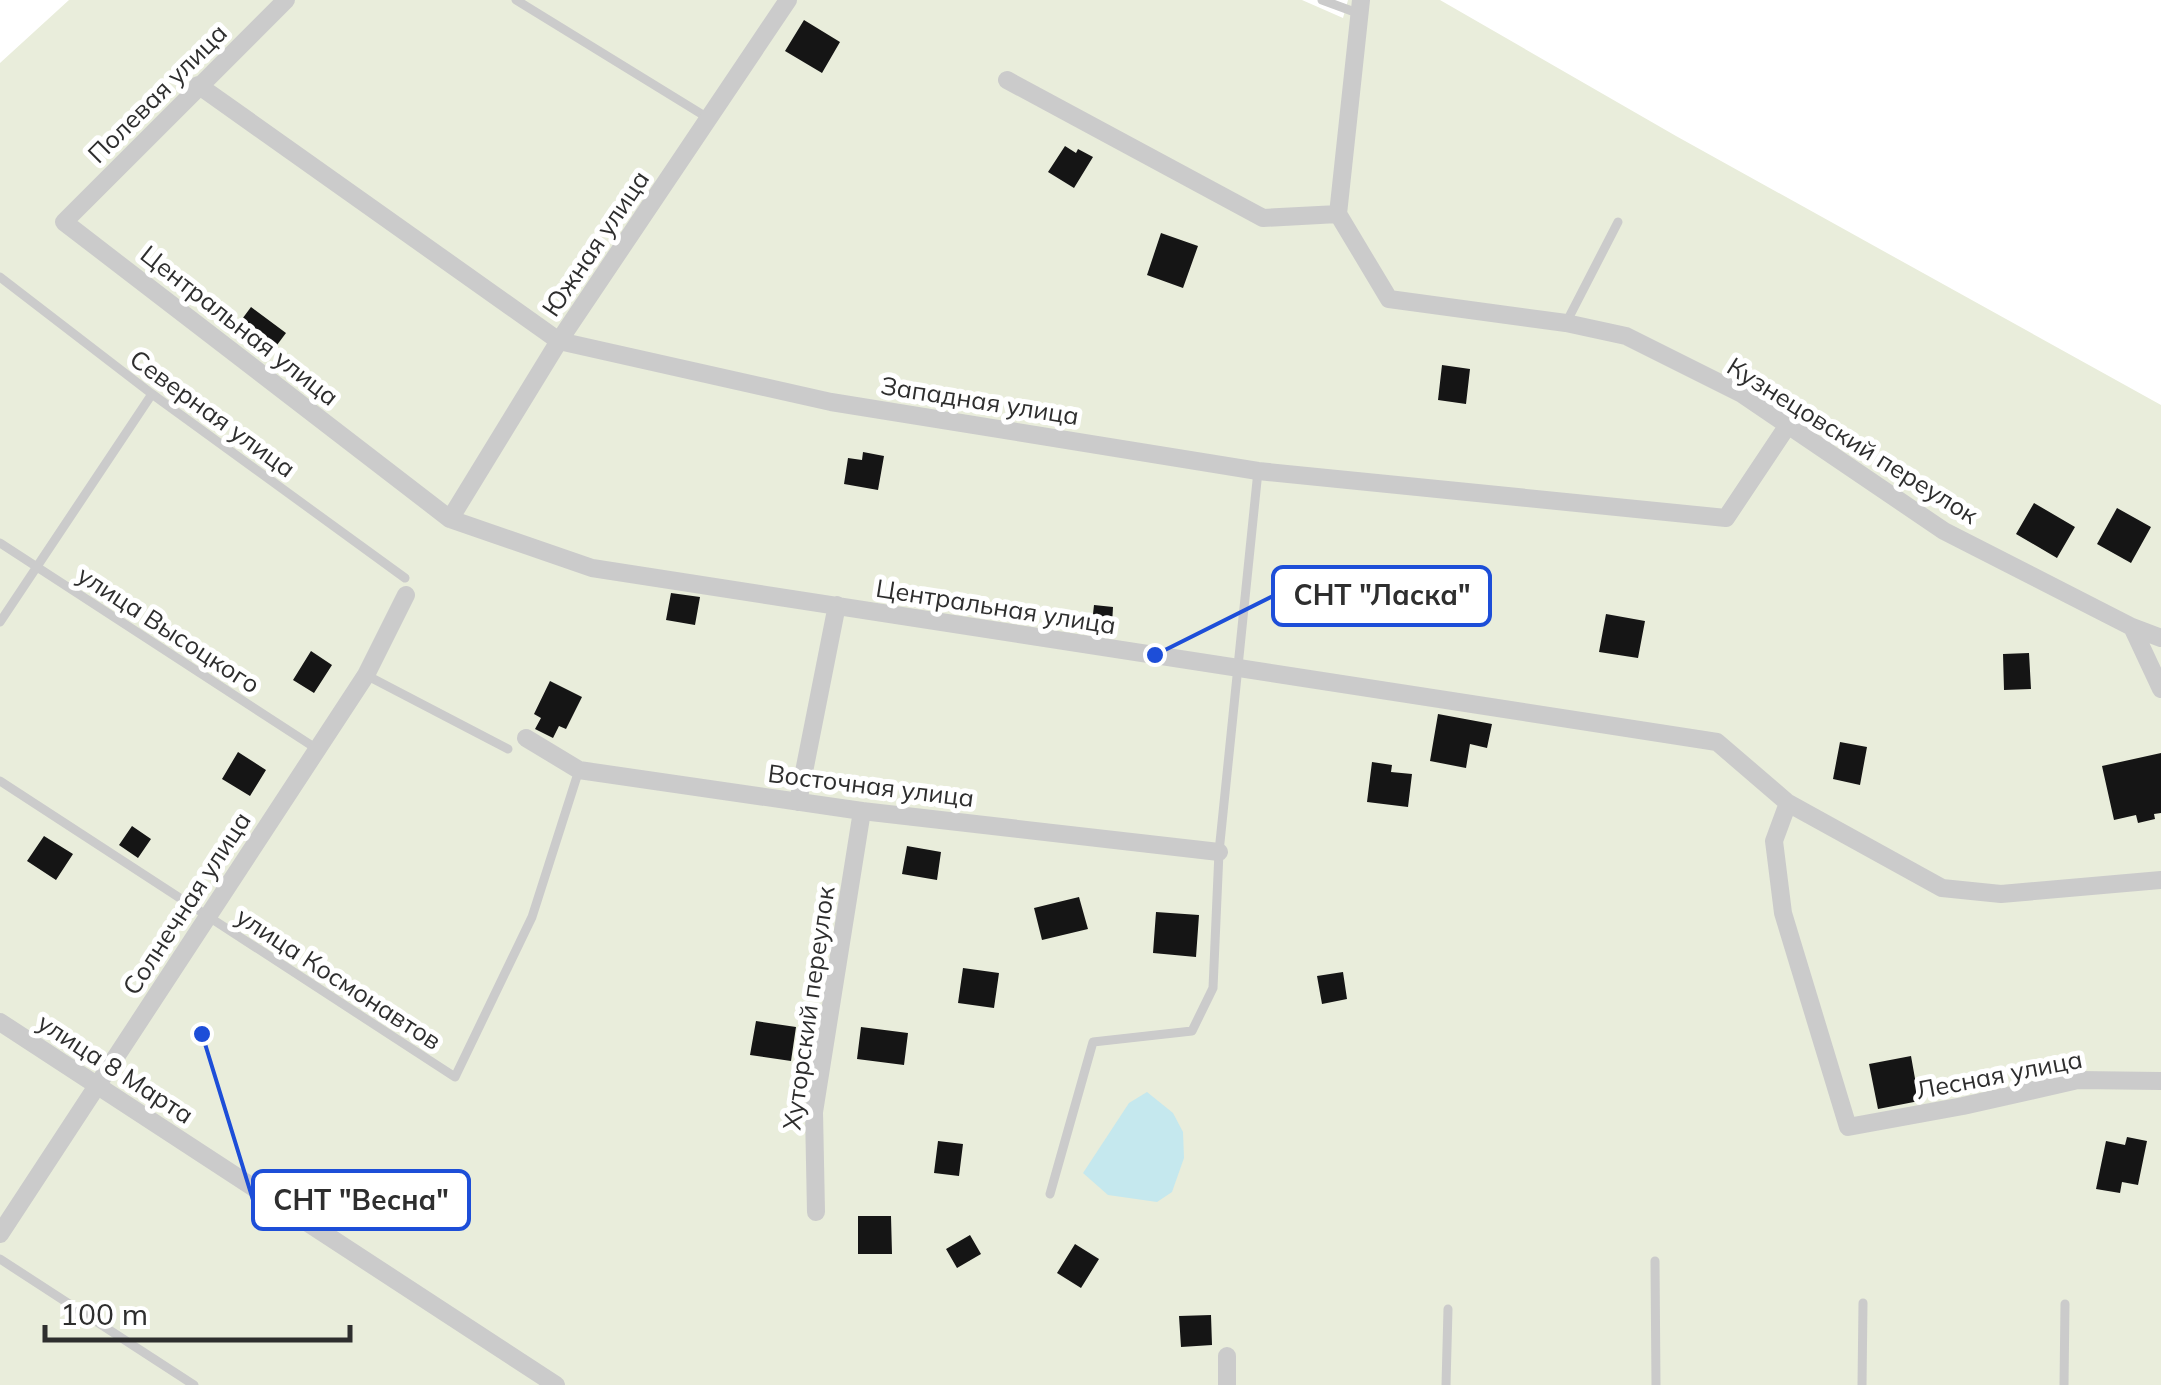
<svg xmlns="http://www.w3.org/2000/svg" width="2161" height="1385" font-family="Mulish,sans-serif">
<rect width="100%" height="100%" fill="#fff"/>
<path fill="#e9eddb" d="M 69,0 L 1302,0 L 1343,18 L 1348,0 L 1440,0 L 1676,136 L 2161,405 L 2161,1385 L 0,1385 L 0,63 Z"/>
<path fill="#c5e8ee" d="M 1147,1092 L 1173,1113 L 1183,1132 L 1184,1158 L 1172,1192 L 1157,1202 L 1108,1195 L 1083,1173 L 1129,1103 Z"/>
<path fill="#151515" d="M 804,20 L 840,42 L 822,73 L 785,51 Z
M 1065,146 L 1076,153 L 1078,149 L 1093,157 L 1074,188 L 1048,172 Z
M 1161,233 L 1198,246 L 1183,288 L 1147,275 Z
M 251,307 L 286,333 L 265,361 L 231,334 Z
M 1442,365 L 1470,369 L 1466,404 L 1438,400 Z
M 863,452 L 884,456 L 878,490 L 844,484 L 848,458 L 862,460 Z
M 2034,503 L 2075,527 L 2057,558 L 2016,534 Z
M 2117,508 L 2151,527 L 2131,563 L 2097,544 Z
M 671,593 L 700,597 L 695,625 L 666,620 Z
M 1094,605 L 1113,607 L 1112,625 L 1092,623 Z
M 1606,614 L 1645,621 L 1638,658 L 1599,652 Z
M 311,651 L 332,665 L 314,693 L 293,680 Z
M 2029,653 L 2031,689 L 2004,690 L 2003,654 Z
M 550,681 L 582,697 L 566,729 L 559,726 L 553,738 L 535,729 L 541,718 L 534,714 Z
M 1438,714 L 1492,724 L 1487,748 L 1470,744 L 1466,768 L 1430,761 Z
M 1840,742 L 1867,747 L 1860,785 L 1833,779 Z
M 238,752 L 266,770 L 250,796 L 222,779 Z
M 2161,753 L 2161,813 L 2154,814 L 2155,819 L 2138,823 L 2136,815 L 2114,820 L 2102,766 Z
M 1372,762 L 1392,765 L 1391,772 L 1412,774 L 1408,807 L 1367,802 Z
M 132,826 L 151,839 L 138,858 L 119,845 Z
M 44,836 L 73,854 L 56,880 L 27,861 Z
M 907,846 L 941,852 L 937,880 L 902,874 Z
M 1079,897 L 1088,929 L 1042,940 L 1034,908 Z
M 1156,912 L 1199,915 L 1196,957 L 1153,953 Z
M 963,968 L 999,973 L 994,1008 L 958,1003 Z
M 1343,972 L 1347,999 L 1322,1004 L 1317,976 Z
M 756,1021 L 796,1027 L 791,1061 L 750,1055 Z
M 861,1027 L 908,1033 L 904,1065 L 857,1059 Z
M 1911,1056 L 1919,1101 L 1878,1109 L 1869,1064 Z
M 2127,1137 L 2147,1141 L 2138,1185 L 2122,1182 L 2120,1193 L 2096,1189 L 2106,1141 L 2125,1145 Z
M 938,1141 L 963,1144 L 959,1176 L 934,1173 Z
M 858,1216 L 891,1216 L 892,1254 L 858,1254 Z
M 970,1235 L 981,1254 L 957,1268 L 946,1249 Z
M 1075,1244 L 1099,1259 L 1081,1288 L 1057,1273 Z
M 1211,1315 L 1212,1345 L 1181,1347 L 1179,1316 Z"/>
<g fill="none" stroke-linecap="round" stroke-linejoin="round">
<path stroke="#cbcbcb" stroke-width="9" d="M 516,0 L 708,118
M 1322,0 L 1360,14
M 0,277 L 152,394 L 405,578
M 1566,323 L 1618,222
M 0,543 L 317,749
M 0,622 L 152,394
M 366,675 L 508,749
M 0,781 L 455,1077 L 532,917 L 579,770
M 1050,1194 L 1093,1042 L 1192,1031 L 1213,988 L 1219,852 L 1258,471
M 0,1259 L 194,1385
M 1655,1261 L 1656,1385
M 1446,1385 L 1448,1309
M 1862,1385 L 1863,1303
M 2064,1385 L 2065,1304"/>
<path stroke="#cbcbcb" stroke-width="18" d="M 286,0 L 64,222 L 450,519 L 592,568 L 1717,742 L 1788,803 L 1942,888 L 2001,894 L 2161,880
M 1361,0 L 1338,214 L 1389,299 L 1566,323 L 1626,336 L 1742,394 L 1944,531 L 2132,627 L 2161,638
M 1007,80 L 1263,218 L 1338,214
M 198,85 L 559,341 L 831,402 L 1258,471 L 1726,518 L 1788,425
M 450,519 L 559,341 L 788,0
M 2132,627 L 2161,689
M 526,738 L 579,770 L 862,811 L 1219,852
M 798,802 L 837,605
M 1788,803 L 1774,841 L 1783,913 L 1848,1127 L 1963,1106 L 2078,1080 L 2161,1081
M 0,1022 L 556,1385
M 816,1212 L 814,1112 L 862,811
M 0,1234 L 366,675 L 406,595
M 1227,1356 L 1227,1385"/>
</g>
<g text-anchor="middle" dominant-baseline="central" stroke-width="10" stroke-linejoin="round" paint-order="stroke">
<g font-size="25" fill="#2e2e2e" stroke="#fff">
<text transform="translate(157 93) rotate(-45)">Полевая улица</text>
<text transform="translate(595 243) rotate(-56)">Южная улица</text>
<text transform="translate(240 325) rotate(38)">Центральная улица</text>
<text transform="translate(980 400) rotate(9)">Западная улица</text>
<text transform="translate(213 413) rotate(36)">Северная улица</text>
<text transform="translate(1853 440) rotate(32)">Кузнецовский переулок</text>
<text transform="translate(996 606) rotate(9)">Центральная улица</text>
<text transform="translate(169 629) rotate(33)">улица Высоцкого</text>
<text transform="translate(871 785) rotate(7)">Восточная улица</text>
<text transform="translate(186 903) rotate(-57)">Солнечная улица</text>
<text transform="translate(339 978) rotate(33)">улица Космонавтов</text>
<text transform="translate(808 1008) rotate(-82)">Хуторский переулок</text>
<text transform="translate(116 1068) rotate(33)">улица 8 Марта</text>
<text transform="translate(1999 1074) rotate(-11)">Лесная улица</text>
</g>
</g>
<path fill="none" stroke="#1d4ed8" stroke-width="4" d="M1155 655L1273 596M202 1034L253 1200"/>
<g fill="#1d4ed8" stroke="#fff" stroke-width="4">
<circle cx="1155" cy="655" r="10"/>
<circle cx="202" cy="1034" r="10"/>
</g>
<g fill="#fff" stroke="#1d4ed8" stroke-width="4">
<rect x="1273" y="567" width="217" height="58" rx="10"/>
<rect x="253" y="1171" width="216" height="58" rx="10"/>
</g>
<g font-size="28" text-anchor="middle" font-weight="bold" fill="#2e2e2e">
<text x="1382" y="605">СНТ "Ласка"</text>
<text x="361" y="1210">СНТ "Весна"</text>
</g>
<path d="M45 1325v15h305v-15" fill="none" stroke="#2e2e2e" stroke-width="5"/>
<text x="60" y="1325" font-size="30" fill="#2e2e2e" stroke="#ffffff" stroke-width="8" paint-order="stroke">100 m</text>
</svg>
